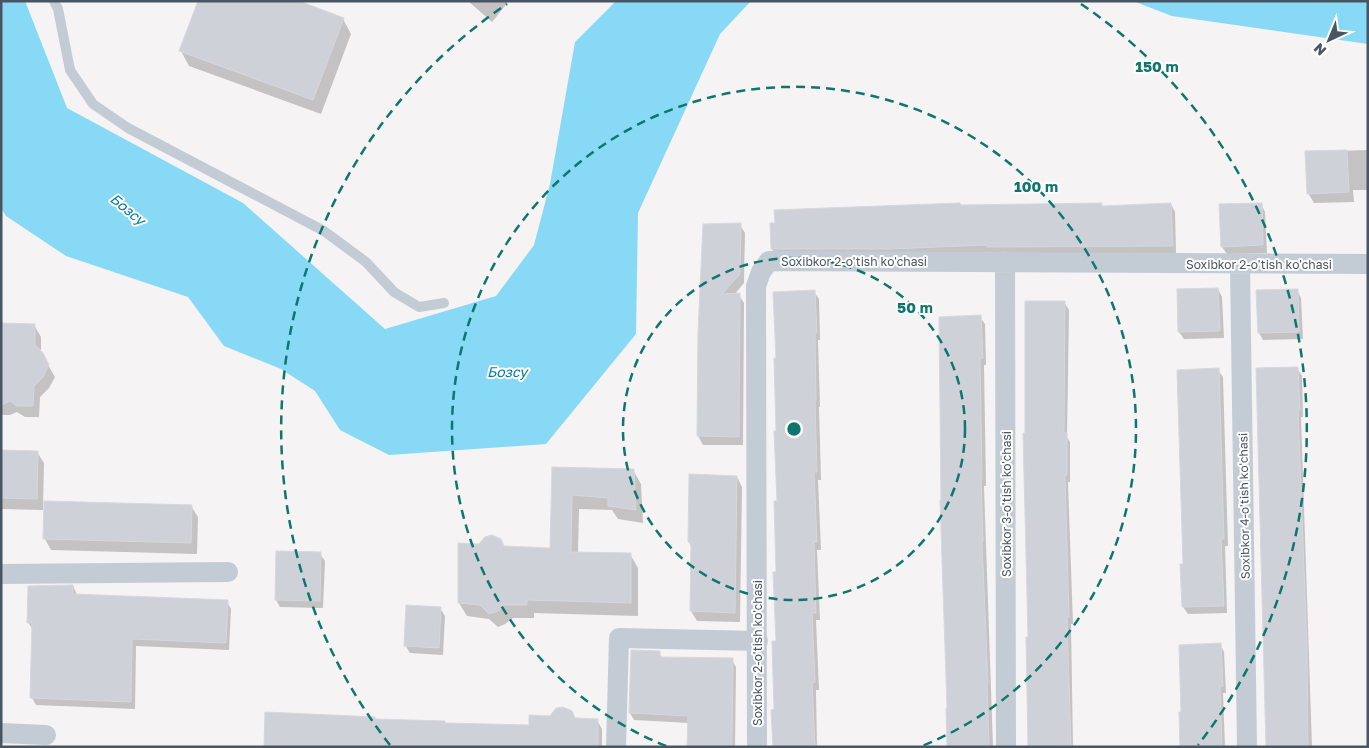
<svg xmlns="http://www.w3.org/2000/svg" width="1369" height="748" font-family="'Golos Text',sans-serif">
<rect width="100%" height="100%" fill="#f5f3f3"/>
<path fill="#88d9f5" d="M 1,1 L 25,1 L 67,108 L 243,203 L 385,329 L 496,296 L 534,245 L 550,184 L 575,42 L 616,1 L 751,1 L 720,34 L 638,213 L 636,334 L 546,444 L 389,455 L 340,430 L 315,391 L 281,369 L 224,346 L 188,297 L 66,256 L 6,216 L 1,208 Z
M 1133,1 L 1368,1 L 1368,44 L 1172,16 Z"/>
<path fill="#0003" d="M 468,1 L 509,1 L 492,22 Z
M 343,19 L 351,34 L 321,114 L 189,66 L 181,51 Z
M 1368,150 L 1368,190 L 1353,190 L 1354,202 L 1314,203 L 1308,193 L 1307,152 Z
M 1171,204 L 1175,212 L 1176,253 L 993,254 L 991,252 L 894,256 L 777,256 L 772,249 L 961,206 L 1102,207 Z
M 1261,204 L 1265,212 L 1267,253 L 1227,254 L 1222,247 Z
M 740,225 L 745,233 L 744,283 L 734,295 L 739,295 L 744,303 L 743,445 L 703,445 L 698,436 L 699,333 Z
M 1218,289 L 1222,297 L 1224,338 L 1184,339 L 1179,332 Z
M 1297,290 L 1301,298 L 1303,339 L 1263,340 L 1259,333 Z
M 814,292 L 819,299 L 820,340 L 818,340 L 820,407 L 819,407 L 821,480 L 818,480 L 821,550 L 817,550 L 820,620 L 816,620 L 819,690 L 816,690 L 817,747 L 774,747 L 777,642 L 777,432 Z
M 1064,302 L 1069,310 L 1067,437 L 1070,442 L 1070,482 L 1068,482 L 1073,624 L 1071,624 L 1073,747 L 1030,747 L 1026,434 Z
M 980,317 L 985,324 L 986,365 L 984,365 L 986,486 L 984,486 L 993,747 L 949,747 Z
M 1,324 L 34,325 L 41,337 L 41,353 L 55,377 L 49,388 L 40,397 L 39,417 L 25,417 L 17,412 L 10,415 L 1,415 Z
M 1297,368 L 1302,376 L 1303,417 L 1301,417 L 1312,747 L 1268,747 Z
M 1218,370 L 1223,377 L 1228,546 L 1225,546 L 1227,613 L 1188,614 L 1183,607 L 1184,566 Z
M 1,451 L 37,452 L 44,463 L 43,510 L 1,509 Z
M 554,468 L 633,470 L 641,484 L 643,523 L 618,519 L 612,510 L 579,509 L 578,553 L 630,554 L 638,568 L 638,616 L 534,613 L 534,618 L 513,618 L 505,624 L 498,627 L 489,619 L 467,616 L 459,603 L 504,547 L 552,549 Z
M 737,477 L 742,487 L 740,622 L 697,621 L 691,611 L 692,548 L 689,542 Z
M 191,506 L 198,517 L 197,554 L 51,550 L 45,539 Z
M 320,554 L 325,561 L 323,608 L 280,607 L 276,600 Z
M 73,586 L 77,595 L 227,602 L 231,609 L 229,650 L 136,646 L 135,709 L 36,705 L 32,698 L 33,630 L 28,622 Z
M 440,608 L 445,616 L 443,655 L 410,653 L 405,645 Z
M 1220,644 L 1224,652 L 1226,693 L 1223,693 L 1225,747 L 1181,747 L 1183,713 Z
M 659,652 L 662,658 L 732,660 L 736,667 L 735,747 L 688,747 L 689,723 L 634,720 L 630,713 Z
M 550,717 L 597,720 L 602,729 L 602,747 L 265,747 L 375,718 L 376,720 L 445,722 L 446,724 L 530,727 Z"/>
<path fill="#ced1d8" stroke="#d6d8de" d="M 198,1 L 299,1 L 344,18 L 313,100 L 179,51 Z
M 1347,150 L 1349,192 L 1307,194 L 1305,151 Z
M 960,203 L 961,205 L 1102,203 L 1102,206 L 1171,203 L 1173,246 L 987,247 L 987,245 L 890,249 L 771,249 L 770,223 L 775,223 L 774,210 Z
M 1262,203 L 1263,245 L 1221,247 L 1219,204 Z
M 741,223 L 740,274 L 722,294 L 740,293 L 739,437 L 697,436 L 698,333 L 703,224 Z
M 1218,288 L 1220,331 L 1178,332 L 1177,289 Z
M 1298,289 L 1299,332 L 1258,333 L 1256,290 Z
M 815,290 L 817,333 L 815,333 L 816,400 L 815,400 L 817,472 L 814,472 L 817,542 L 814,542 L 816,613 L 812,613 L 815,682 L 812,683 L 815,747 L 773,747 L 771,710 L 774,709 L 772,641 L 776,641 L 773,572 L 776,572 L 774,501 L 777,501 L 774,431 L 776,431 L 774,358 L 776,358 L 773,292 Z
M 1025,301 L 1065,301 L 1064,433 L 1067,433 L 1067,475 L 1065,475 L 1069,617 L 1067,617 L 1071,746 L 1028,747 L 1026,637 L 1028,637 L 1023,433 L 1025,433 Z
M 981,315 L 983,358 L 980,358 L 982,479 L 981,479 L 983,542 L 982,542 L 988,684 L 987,684 L 989,747 L 947,747 L 946,708 L 947,708 L 940,500 L 941,500 L 939,317 Z
M 1,323 L 35,324 L 35,345 L 43,353 L 49,365 L 43,377 L 34,386 L 33,406 L 17,406 L 10,401 L 1,405 Z
M 1298,367 L 1300,410 L 1298,410 L 1307,647 L 1308,747 L 1266,747 L 1256,368 Z
M 1219,368 L 1224,539 L 1221,539 L 1224,606 L 1182,607 L 1180,564 L 1183,564 L 1177,370 Z
M 1,450 L 38,451 L 37,499 L 1,498 Z
M 552,467 L 634,469 L 636,510 L 608,506 L 608,498 L 572,495 L 571,552 L 631,553 L 631,603 L 527,600 L 527,605 L 505,605 L 498,611 L 489,614 L 480,605 L 458,603 L 458,543 L 479,544 L 485,537 L 492,535 L 501,539 L 504,546 L 550,548 Z
M 689,474 L 737,476 L 735,613 L 690,611 L 691,542 L 688,542 Z
M 44,501 L 192,505 L 191,543 L 43,539 Z
M 276,551 L 321,552 L 320,601 L 275,600 Z
M 73,585 L 73,594 L 228,600 L 226,643 L 132,639 L 131,702 L 30,698 L 32,623 L 27,623 L 28,586 Z
M 406,605 L 441,607 L 439,648 L 404,646 Z
M 1221,643 L 1223,686 L 1220,686 L 1222,747 L 1180,747 L 1179,712 L 1181,712 L 1179,645 Z
M 631,650 L 660,651 L 660,657 L 733,658 L 732,747 L 687,747 L 688,716 L 629,713 Z
M 563,707 L 572,711 L 575,718 L 598,719 L 598,747 L 264,747 L 265,712 L 375,717 L 375,719 L 445,721 L 445,723 L 529,725 L 529,715 L 550,716 L 556,708 Z"/>
<g fill="none" stroke-linecap="round" stroke-linejoin="round">
<path stroke="#c3ccd5" stroke-width="10" d="M 54,1 L 58,9 L 70,70 L 93,104 L 128,128 L 324,231 L 366,262 L 394,292 L 419,307 L 444,303"/>
<path stroke="#c3ccd5" stroke-width="20" d="M 1005,261 L 1006,747
M 1240,265 L 1247,747
M 1,574 L 228,572
M 1,733 L 46,735
M 616,747 L 619,638 L 758,641
M 757,747 L 756,286 L 761,272 L 769,261 C 969,261 1168,264 1368,264"/>
</g>
<g fill="none" stroke="#0f766e" stroke-width="2.5" stroke-dasharray="9 6">
<circle cx="794" cy="429" r="171"/>
<path d="M666 746A342 342 0 1 1 922 746"/>
<path d="M390 745A513 513 0 0 1 507 4M1081 4A513 513 0 0 1 1198 745"/>
</g>
<g text-anchor="middle" dominant-baseline="central" stroke-width="4" stroke-linejoin="round" paint-order="stroke">
<g font-size="12" fill="#485563" stroke="#fff">
<text x="854" y="261">Soxibkor 2-o'tish ko'chasi</text>
<text x="1259" y="264">Soxibkor 2-o'tish ko'chasi</text>
<text transform="translate(1006 504) rotate(-90)">Soxibkor 3-o'tish ko'chasi</text>
<text transform="translate(1244 506) rotate(-91)">Soxibkor 4-o'tish ko'chasi</text>
<text transform="translate(757 653) rotate(-90)">Soxibkor 2-o'tish ko'chasi</text>
</g>
<g font-size="14" font-style="italic" fill="#037aa4" stroke="#fff">
<text transform="translate(128 209) rotate(39)">Бозсу</text>
<text x="507" y="371">Бозсу</text>
</g>
</g>
<circle cx="794" cy="429" r="8" fill="#0f766e" stroke="#fff" stroke-width="2.5"/>
<g font-size="15" text-anchor="middle" font-weight="bold" fill="#0f766e" stroke="#fff" stroke-width="4" stroke-linejoin="round" paint-order="stroke">
<text x="1157" y="72">150 m</text>
<text x="1036" y="192">100 m</text>
<text x="915" y="313">50 m</text>
</g>
<rect width="1369" height="748" fill="none" stroke="#485563" stroke-width="5"/>
<g transform="translate(1329 40) rotate(224)" stroke="#ffffff" stroke-width="4" paint-order="stroke">
<path d="M0-4L9 19L0 12L-9 19Z" fill="#485563"/>
<text y="-8" font-size="14" font-weight="bold" text-anchor="middle" fill="#485563">N</text>
</g>
</svg>
